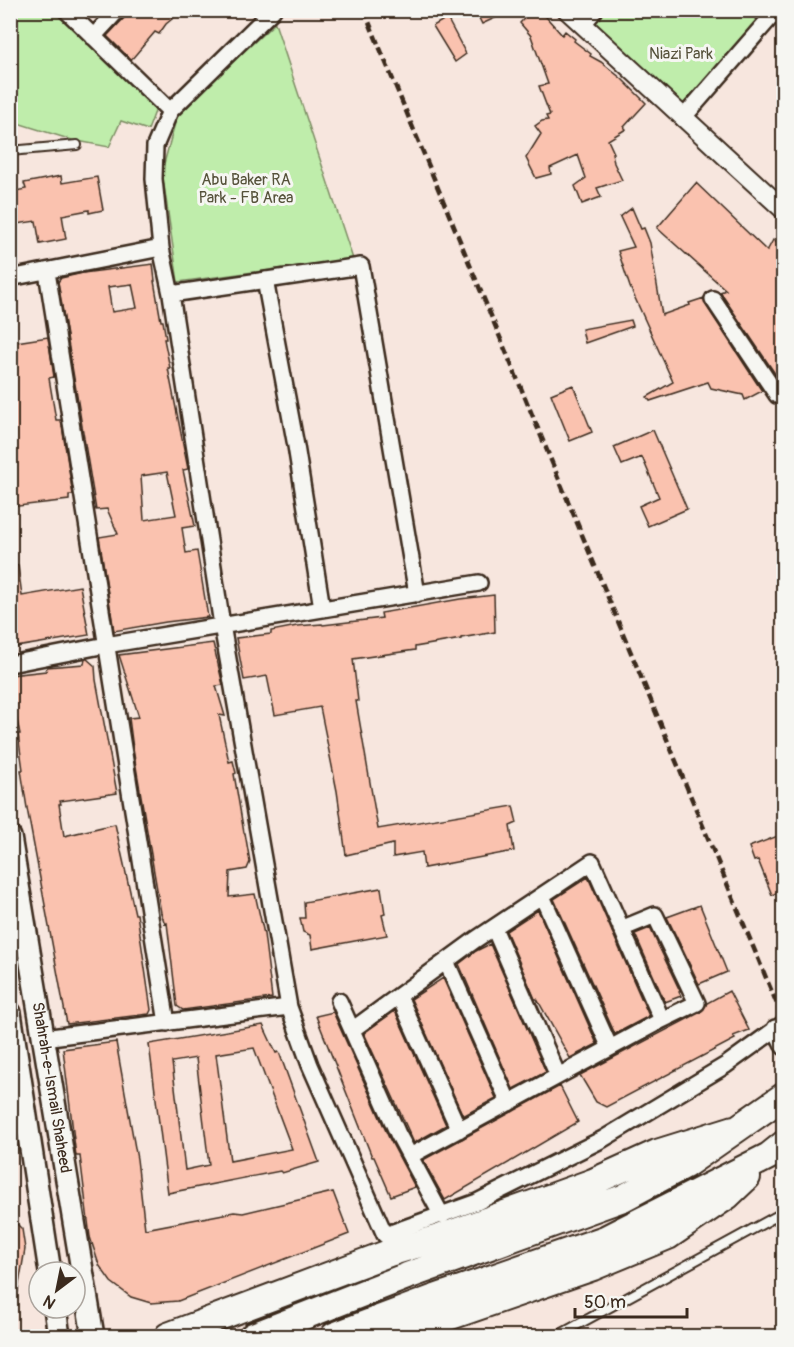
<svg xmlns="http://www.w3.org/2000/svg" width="794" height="1347" font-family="Pangolin,sans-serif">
<rect width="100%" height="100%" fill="#f7e6de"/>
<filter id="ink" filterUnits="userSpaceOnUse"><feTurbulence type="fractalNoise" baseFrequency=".0167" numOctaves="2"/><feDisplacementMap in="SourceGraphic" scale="12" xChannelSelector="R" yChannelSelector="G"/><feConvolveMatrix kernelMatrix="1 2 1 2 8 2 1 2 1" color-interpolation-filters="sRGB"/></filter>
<g filter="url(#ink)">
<path fill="#bfedab" stroke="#7d8c64" stroke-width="1.5" d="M 11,11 L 53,11 L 157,106 L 148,130 L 121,121 L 109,147 L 72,140 L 11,121 Z
M 595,11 L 779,11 L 684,118 L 583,24 Z
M 275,23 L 353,259 L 178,282 L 162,171 L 178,112 Z"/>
<path fill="#fac2af" stroke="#3b2a1e" stroke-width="1.5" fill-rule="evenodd" d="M 128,10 L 183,10 L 166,24 L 159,34 L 155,32 L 131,60 L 107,36 L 125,17 Z
M 475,10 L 512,10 L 482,24 Z
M 532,10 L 540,10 L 562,35 L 565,31 L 575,39 L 574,41 L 591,54 L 590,56 L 601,62 L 622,79 L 646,103 L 624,127 L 626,129 L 608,140 L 614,153 L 612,153 L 614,163 L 622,180 L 597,188 L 601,197 L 582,204 L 575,186 L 586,178 L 578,155 L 550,168 L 551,174 L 536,178 L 526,158 L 541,134 L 535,126 L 542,121 L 548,120 L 546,116 L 550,115 L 539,86 L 548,84 L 531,36 L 520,23 Z
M 447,18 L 466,54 L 455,62 L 433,26 Z
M 61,176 L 62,183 L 97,177 L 103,210 L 89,213 L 89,210 L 62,215 L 66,239 L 40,244 L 36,221 L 10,225 L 10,192 L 26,189 L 24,183 Z
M 696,183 L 767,251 L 773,240 L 783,247 L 783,251 L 780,255 L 783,259 L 783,379 L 780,381 L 720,292 L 726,290 L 657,228 Z
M 632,208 L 641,229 L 644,228 L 650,243 L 662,315 L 690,305 L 689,303 L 704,298 L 705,304 L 762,391 L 745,400 L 743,395 L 711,388 L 708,382 L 650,401 L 647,397 L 673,382 L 630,287 L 618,251 L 634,247 L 620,217 Z
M 153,264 L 155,281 L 154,281 L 161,321 L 163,321 L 166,339 L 164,339 L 170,368 L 168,368 L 188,469 L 183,470 L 195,526 L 182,528 L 186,553 L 197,551 L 208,617 L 166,622 L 114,631 L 99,537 L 118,534 L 107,509 L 96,510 L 58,282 L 61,278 L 83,273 ZM 132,284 L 137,308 L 112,312 L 108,287 ZM 167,472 L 176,515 L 144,520 L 141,476 Z
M 631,320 L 633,326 L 585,343 L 582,329 Z
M 48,337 L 54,377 L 49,378 L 56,420 L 61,420 L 73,495 L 69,495 L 69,500 L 10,507 L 10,343 Z
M 573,385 L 592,432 L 570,441 L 551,394 Z
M 653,430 L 687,509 L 648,526 L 639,506 L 659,497 L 642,457 L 622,465 L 614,447 Z
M 18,565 L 22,596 L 80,586 L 89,635 L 10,648 L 10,566 Z
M 494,595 L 495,632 L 461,638 L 461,639 L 415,647 L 415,650 L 353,659 L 358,701 L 356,701 L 378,829 L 513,806 L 517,823 L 510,826 L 514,851 L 424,868 L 422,852 L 393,857 L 393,844 L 346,855 L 337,791 L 320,707 L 275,715 L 267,676 L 244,680 L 236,638 L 271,634 L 271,631 L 297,626 L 322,624 L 323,625 L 382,618 L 381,613 L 460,599 Z
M 213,643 L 223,685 L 216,686 L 225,716 L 219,715 L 229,762 L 233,761 L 236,773 L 234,774 L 244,833 L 245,833 L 250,862 L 247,869 L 230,872 L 229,897 L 255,894 L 264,934 L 272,998 L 183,1010 L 177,1006 L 167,923 L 165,924 L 161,913 L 133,749 L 129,718 L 139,717 L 119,655 Z
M 85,659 L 87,659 L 95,666 L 96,680 L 117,793 L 60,801 L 61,804 L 59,804 L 64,836 L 115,824 L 135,914 L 137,914 L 151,1010 L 149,1014 L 67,1024 L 27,808 L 21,770 L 23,770 L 18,734 L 20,734 L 10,689 L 10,675 L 46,671 L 47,667 L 84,664 Z
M 783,834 L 783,890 L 772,895 L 758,860 L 754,861 L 749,847 Z
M 588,877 L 649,1016 L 615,1034 L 554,899 Z
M 381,888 L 385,914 L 382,915 L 387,935 L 312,949 L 310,935 L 303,932 L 300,918 L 305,918 L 304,902 Z
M 700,905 L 727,972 L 699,984 L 667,917 Z
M 538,910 L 597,1044 L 570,1058 L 537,999 L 535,999 L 506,931 Z
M 650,928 L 680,991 L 679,992 L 681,996 L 665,1002 L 635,934 Z
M 490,944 L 546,1072 L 513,1089 L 459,964 L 476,951 Z
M 443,978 L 496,1098 L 463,1116 L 411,999 Z
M 729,991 L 749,1030 L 733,1036 L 735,1039 L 606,1107 L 596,1102 L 580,1075 L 701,1012 L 707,1003 Z
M 395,1011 L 446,1125 L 414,1143 L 364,1033 Z
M 333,1012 L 389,1138 L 415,1187 L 391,1196 L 374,1157 L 372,1157 L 316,1016 Z
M 263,1025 L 276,1053 L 279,1052 L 319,1162 L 282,1173 L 280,1171 L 168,1193 L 149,1044 ZM 254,1048 L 292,1149 L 230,1161 L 216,1054 ZM 196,1058 L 209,1165 L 185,1170 L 172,1062 Z
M 116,1042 L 137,1159 L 145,1229 L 234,1212 L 243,1213 L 333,1192 L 349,1234 L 178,1301 L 151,1303 L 131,1297 L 111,1282 L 99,1265 L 90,1237 L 80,1156 L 76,1156 L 63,1049 Z
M 560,1086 L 578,1122 L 445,1200 L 423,1160 Z
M 10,1217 L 22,1229 L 25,1249 L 16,1302 L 10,1301 Z"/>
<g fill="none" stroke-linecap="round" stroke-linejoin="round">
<g stroke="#3b2a1e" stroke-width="12">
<path id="service" d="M 10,151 L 77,145
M 557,1336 L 784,1212"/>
</g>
<g stroke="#3b2a1e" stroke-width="20">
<path id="minor" d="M 66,10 L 170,111
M 273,10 L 170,111 L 155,146 L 154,179 L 161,248 L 171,294 L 222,625 L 289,1007 L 310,1065 L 385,1235 L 477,1202 L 603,1139 L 726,1065 L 784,1023
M 583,24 L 595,10
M 93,37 L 118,10
M 683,118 L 777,10
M 47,272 L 167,1023
M 10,278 L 161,248
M 265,280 L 296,446 L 322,608
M 171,294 L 361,266 L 417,594
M 713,299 L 777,395 L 784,393
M 10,664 L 106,645 L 479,583
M 542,896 L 610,1048
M 494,928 L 558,1076
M 446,961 L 509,1103
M 399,996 L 459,1130
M 339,1001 L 398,1134 L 442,1216
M 775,1028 L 784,1047
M 352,1030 L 475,940 L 592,862 L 662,1020
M 43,1038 L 289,1007
M 410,1156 L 662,1020 L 697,1003 L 655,915 L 621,929"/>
</g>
<g stroke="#3b2a1e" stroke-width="22">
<path id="tertiary" d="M 567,10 L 784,210"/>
</g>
<g stroke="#3b2a1e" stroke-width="26">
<g id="secondary">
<path id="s1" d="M 10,837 L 93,1336"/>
<path d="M 10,1013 L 50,1272"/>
<path d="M 55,1308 L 59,1336"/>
</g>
</g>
<g stroke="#3b2a1e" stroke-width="30">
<path id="trunk" d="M 168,1336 L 389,1253 L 439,1238 L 593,1182 L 657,1153 L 734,1129
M 253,1336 L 407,1276 L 623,1198 L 685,1165 L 784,1096
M 334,1336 L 435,1298 L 605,1239 L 769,1156 L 784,1144
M 393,1336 L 593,1267 L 668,1236 L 727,1196 L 747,1177"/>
</g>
<use href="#service" stroke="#f6f6f2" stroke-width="8"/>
<use href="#minor" stroke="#f6f6f2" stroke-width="15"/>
<use href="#tertiary" stroke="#f6f6f2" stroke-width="18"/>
<use href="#secondary" stroke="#f6f6f2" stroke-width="21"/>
<use href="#trunk" stroke="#f6f6f2" stroke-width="26"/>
<path stroke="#3b2a1e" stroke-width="4.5" stroke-dasharray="9 4.5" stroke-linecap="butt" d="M 364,10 L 784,1021"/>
</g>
</g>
<g text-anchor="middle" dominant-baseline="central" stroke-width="6" stroke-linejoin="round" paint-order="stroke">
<g font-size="16" fill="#55513a" stroke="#f6f6f2">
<text x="681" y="54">Niazi Park</text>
<text x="246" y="180">Abu Baker RA<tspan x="246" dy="18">Park - FB Area</tspan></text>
</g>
<g font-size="16" fill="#3b2a1e" stroke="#f6f6f2">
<text stroke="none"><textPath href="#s1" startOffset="254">Shahrah-e-Ismail Shaheed</textPath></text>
</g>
</g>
<rect width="794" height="1347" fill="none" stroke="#f6f6f2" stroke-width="36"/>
<rect x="18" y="18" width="758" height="1311" fill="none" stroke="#3b2a1e" stroke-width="2" filter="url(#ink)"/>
<g transform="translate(57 1290) rotate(212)"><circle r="28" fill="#f6f6f2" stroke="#aba49d" stroke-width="1.5"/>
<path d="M0-4.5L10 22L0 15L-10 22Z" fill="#3b2a1e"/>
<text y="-9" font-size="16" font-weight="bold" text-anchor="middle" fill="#3b2a1e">N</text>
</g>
<path d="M575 1308v9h112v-9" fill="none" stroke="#3b2a1e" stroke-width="3"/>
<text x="584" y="1308" font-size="18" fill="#3b2a1e" stroke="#f6f6f2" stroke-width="4.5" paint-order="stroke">50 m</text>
</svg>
